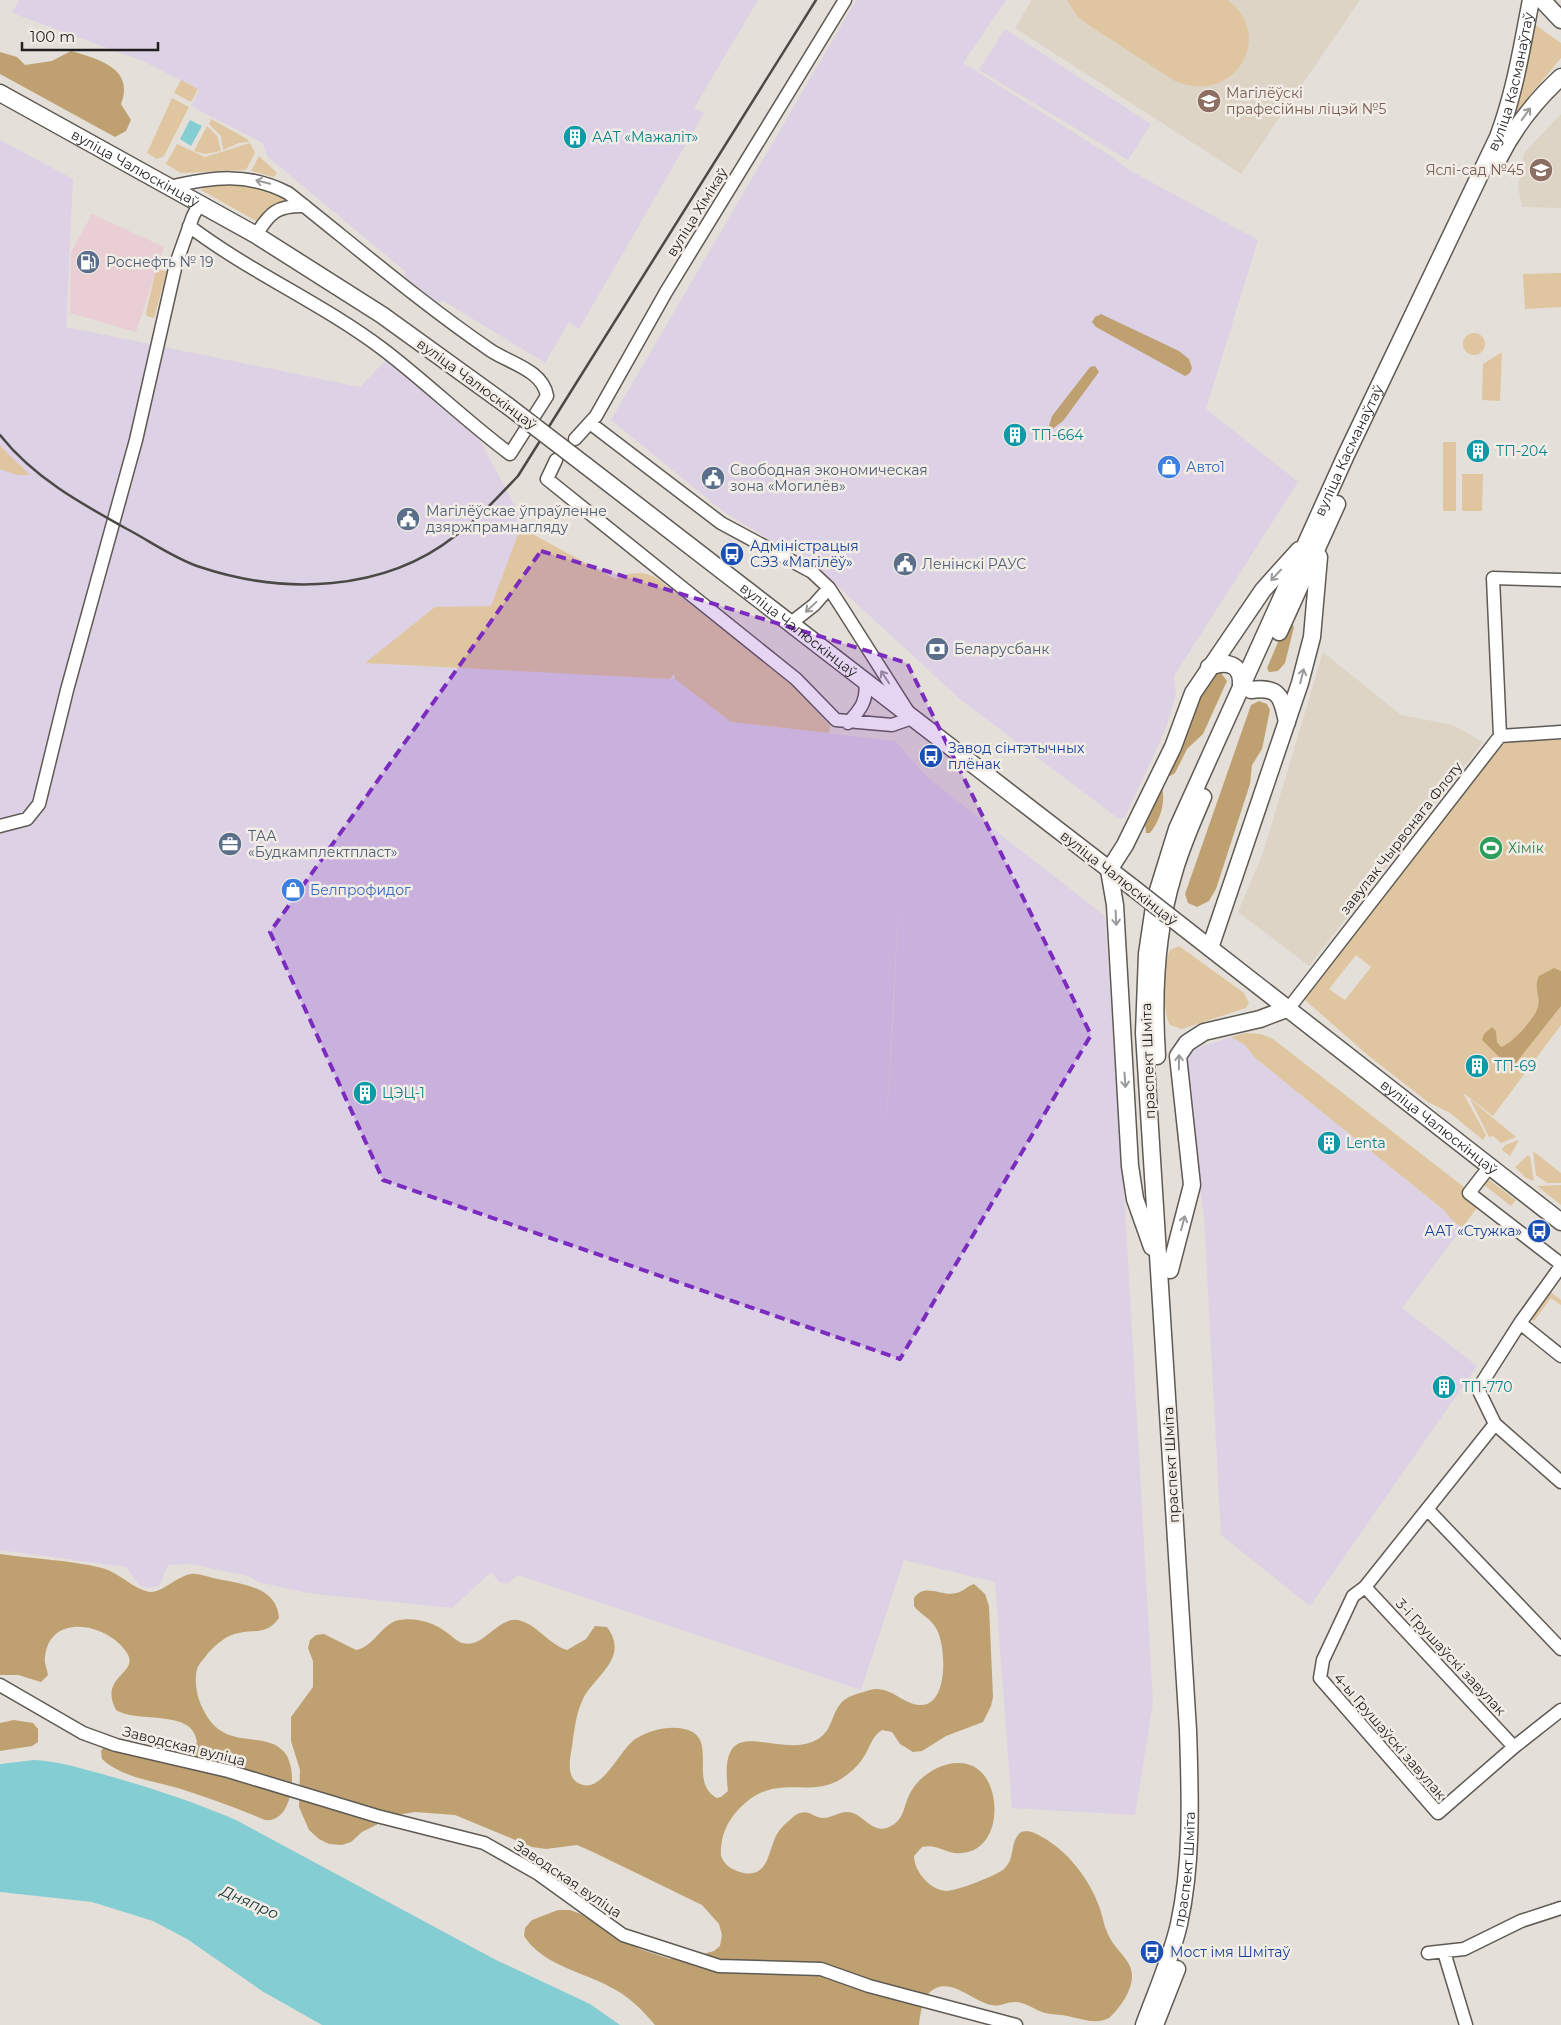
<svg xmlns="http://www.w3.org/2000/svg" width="1561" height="2025" font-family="Montserrat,sans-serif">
<rect width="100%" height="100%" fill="#e4dfd8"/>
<path fill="#e9ced4" d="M 92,214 L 164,247 L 136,332 L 70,313 L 71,252 Z"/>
<path fill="#ddd1e5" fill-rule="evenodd" d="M 19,0 L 758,0 L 694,108 L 704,113 L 579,329 L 569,322 L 545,363 L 442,300 L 438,305 L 404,275 L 406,272 L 267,156 L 263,143 L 191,106 L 199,90 L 143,61 L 12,13 Z
M 856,0 L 1006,0 L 963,63 L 1114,158 L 1129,170 L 1258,240 L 1206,409 L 1298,482 L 1174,676 L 1176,693 L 1166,728 L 1125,817 L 1119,819 L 961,700 L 820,570 L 724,512 L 611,420 Z
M 1005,29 L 1151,124 L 1128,160 L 979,70 Z
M 0,140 L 73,179 L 66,327 L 360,387 L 389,357 L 476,433 L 523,521 L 491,607 L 435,607 L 366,663 L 675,679 L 731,722 L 895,741 L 928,778 L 1105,916 L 1125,1208 L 1153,1703 L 1135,1815 L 1012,1808 L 995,1582 L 904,1560 L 861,1690 L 518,1575 L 507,1584 L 499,1582 L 491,1572 L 452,1608 L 307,1593 L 258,1582 L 248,1576 L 191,1564 L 168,1565 L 159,1586 L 149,1588 L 139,1585 L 126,1567 L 0,1550 ZM 899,887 L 894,1008 L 885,1147 Z
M 1231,1037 L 1245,1045 L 1254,1057 L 1445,1211 L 1451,1219 L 1462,1228 L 1402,1308 L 1477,1366 L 1310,1606 L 1221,1535 L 1204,1217 L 1190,1118 L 1187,1057 L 1195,1049 Z"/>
<path fill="#ddd4c6" d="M 1032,0 L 1360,0 L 1241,174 L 1015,28 Z
M 1561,114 L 1561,208 L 1522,207 L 1518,187 L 1524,153 Z
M 1323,652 L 1401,715 L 1453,725 L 1483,742 L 1309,966 L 1238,912 L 1263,853 Z"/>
<path fill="#dfc6a0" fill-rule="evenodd" d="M 1067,0 L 1228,0 C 1277,38 1232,106 1175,81 L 1087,24 L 1077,16 Z
M 1534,24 L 1561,43 L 1561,58 L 1531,94 L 1512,121 L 1529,53 Z
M 181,80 L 198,89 L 191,102 L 174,93 Z
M 172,98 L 189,107 L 164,156 L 157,159 L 147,153 Z
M 211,119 L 247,139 L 249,142 L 239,143 L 223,150 L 221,136 L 209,124 Z
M 207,126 L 217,136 L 221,151 L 205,154 L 194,151 Z
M 250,143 L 255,153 L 246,170 L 181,173 L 166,164 L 177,144 L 205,157 Z
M 259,156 L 277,173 L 274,177 L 251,171 Z
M 245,183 L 269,187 L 286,199 L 266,211 L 258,222 L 201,190 L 204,186 Z
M 159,270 L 167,271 L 154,318 L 147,316 L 146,313 L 155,274 Z
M 1561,273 L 1561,307 L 1525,309 L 1523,274 Z
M1463 344a11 11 0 1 1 22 0a11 11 0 1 1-22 0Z
M 1502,352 L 1500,401 L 1482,400 L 1483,364 Z
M 1443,442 L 1456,442 L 1456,511 L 1443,511 Z
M 0,446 L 30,475 L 17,475 L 0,469 Z
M 1462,474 L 1483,474 L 1482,511 L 1462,511 Z
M 523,521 L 536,536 L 615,579 C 631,572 643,570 658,579 L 794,686 L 830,726 L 829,733 L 731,722 L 675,679 L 674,674 L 670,679 L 365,663 L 435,607 L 491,606 Z
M 1505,740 L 1561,740 L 1561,1025 L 1493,1116 L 1463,1093 L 1486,1135 L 1483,1140 L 1450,1113 L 1428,1102 L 1370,1057 L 1305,1000 L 1317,981 ZM 1356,955 L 1371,967 L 1345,1000 L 1329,989 Z
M 1179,946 L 1244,993 L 1249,1003 L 1246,1008 L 1182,1029 L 1170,1025 C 1162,1011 1163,965 1170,950 Z
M 1245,1033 L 1261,1034 L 1273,1039 L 1482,1201 L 1462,1228 L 1451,1219 L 1445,1211 L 1254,1057 L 1245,1045 L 1231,1037 Z
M 1470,1099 L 1516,1137 L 1501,1143 L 1493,1136 L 1489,1137 Z
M 1519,1140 L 1510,1156 L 1502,1150 L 1505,1145 Z
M 1533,1151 L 1561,1173 L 1561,1183 L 1547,1183 L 1536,1175 Z
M 1528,1155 L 1530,1157 L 1534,1181 L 1526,1178 L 1515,1167 Z
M 1488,1179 L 1516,1200 L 1511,1206 L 1484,1185 Z
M 1561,1185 L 1561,1205 L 1537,1186 Z
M 1549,1291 L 1561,1300 L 1561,1305 L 1551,1298 L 1534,1321 L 1531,1318 Z"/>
<path fill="#bfa171" d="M 71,51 C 98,59 135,68 121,104 L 131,120 L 126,131 L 115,137 L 0,74 L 0,52 L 17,57 L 25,65 L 52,61 Z
M 1101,314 L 1179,351 L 1189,359 L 1192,368 L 1190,373 L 1185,376 L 1096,327 L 1092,322 L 1095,317 Z
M 1095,366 L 1099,372 L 1063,421 L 1051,430 L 1049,426 L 1052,416 L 1090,367 Z
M 1291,622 L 1294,627 L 1285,663 L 1278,671 L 1269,672 L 1267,668 L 1286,623 Z
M 1221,673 L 1227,681 L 1203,734 L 1187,749 L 1175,773 L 1170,776 L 1167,772 L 1204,688 L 1211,675 Z
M 1259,701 L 1267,704 L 1270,710 L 1262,749 L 1252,765 L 1250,784 L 1216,889 L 1209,901 L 1197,907 L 1188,903 L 1185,894 L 1251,705 Z
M 1162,787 C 1166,802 1160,821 1150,833 L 1146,833 L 1145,825 L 1158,789 Z
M 1554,968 L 1561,971 L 1561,1006 L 1515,1064 L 1506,1064 L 1482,1040 L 1484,1034 L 1492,1027 L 1496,1031 L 1497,1042 L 1501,1047 C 1512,1044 1535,1018 1538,1007 C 1541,996 1533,989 1539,976 Z
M 0,1554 C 34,1559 70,1560 102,1568 C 120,1573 133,1589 150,1592 C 162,1593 177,1576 191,1574 C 199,1573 210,1578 218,1579 C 242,1584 277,1587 279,1618 C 266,1635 258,1629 239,1633 C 226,1635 217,1644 208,1653 C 205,1658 199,1663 197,1669 C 194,1682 197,1698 203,1709 C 224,1754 265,1728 285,1753 C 299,1771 292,1824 265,1820 C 237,1808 209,1798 181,1789 C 155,1781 122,1778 102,1759 L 101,1751 L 104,1747 L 186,1756 L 191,1754 L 197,1742 C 193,1708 139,1724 116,1710 C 98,1676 140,1674 127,1653 C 109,1624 50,1611 45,1657 C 44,1663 47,1669 48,1675 L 41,1682 L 18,1675 L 0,1675 Z
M 974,1584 L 985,1594 L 989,1606 L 993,1697 L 991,1706 L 983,1722 L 946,1736 L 922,1751 L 913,1752 L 900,1744 L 892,1732 L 882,1730 C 871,1737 870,1748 863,1758 C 858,1766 849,1774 841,1779 C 807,1800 775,1770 738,1810 C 726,1823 720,1838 721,1856 C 725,1865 730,1869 740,1872 C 767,1880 768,1854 775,1838 C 779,1829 785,1824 792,1818 C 797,1813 803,1811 809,1813 C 814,1815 818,1818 823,1818 C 834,1818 841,1809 853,1813 C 866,1818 873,1834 889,1827 C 906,1820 903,1803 912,1790 C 925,1768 963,1751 983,1774 C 1002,1796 999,1850 962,1853 C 947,1855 937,1843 922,1847 L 914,1856 C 914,1871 930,1890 946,1891 C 957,1891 995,1876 1004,1869 C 1016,1858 1009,1842 1021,1832 C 1030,1830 1035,1833 1042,1837 C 1068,1851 1089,1879 1099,1906 C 1103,1917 1104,1928 1110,1938 C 1117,1952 1132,1960 1132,1976 C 1132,1991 1120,2008 1109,2018 C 1096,2025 1082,2019 1067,2016 C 1060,2014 1052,2015 1045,2013 C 1035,2010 1027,2003 1017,2002 C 1008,2001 1001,2007 991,2005 C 971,2001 949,1974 929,1993 C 922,2001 920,2015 919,2025 L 655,2025 C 643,2011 631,1998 614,1989 C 585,1972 543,1966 524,1936 L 525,1928 L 532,1920 L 558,1910 L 570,1910 L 581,1914 L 640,1949 L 670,1959 L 686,1959 L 714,1951 L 720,1946 L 722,1935 L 719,1924 L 702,1905 L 593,1852 L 577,1845 L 546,1849 L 532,1847 L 455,1815 L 415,1812 L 396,1815 L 362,1832 L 351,1842 L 342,1845 L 329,1844 L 319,1839 L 309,1830 L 299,1807 L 300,1770 L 291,1741 L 291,1717 L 313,1687 L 313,1661 L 308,1648 L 310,1640 L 316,1635 L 324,1634 L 356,1650 C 374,1647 382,1623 399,1620 C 415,1617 434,1622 446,1632 C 451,1635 456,1641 462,1643 C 484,1649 497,1617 518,1620 C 537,1624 548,1644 567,1650 L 586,1639 L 595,1626 L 607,1627 C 630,1658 595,1675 583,1699 C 576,1713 574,1732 572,1747 C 570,1758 566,1776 578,1783 C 602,1797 620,1747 637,1738 C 652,1729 672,1725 688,1730 C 718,1740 688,1783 717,1798 L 721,1797 L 728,1791 C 717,1704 778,1763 818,1739 C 833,1730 831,1713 842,1702 C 849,1695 861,1693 870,1690 C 889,1684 902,1704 920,1705 C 949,1706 946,1647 937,1630 C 932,1619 921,1615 914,1606 L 914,1598 C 925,1582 942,1597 956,1593 C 963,1592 967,1586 974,1584 Z
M 14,1720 L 33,1723 L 38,1729 L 38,1742 L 32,1746 L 0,1751 L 0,1723 Z"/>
<path fill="#84ced3" d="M 190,120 L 202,126 L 191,146 L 180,139 Z
M 34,1760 C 60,1761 83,1769 109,1776 C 152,1788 194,1802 236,1820 L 496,1960 L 590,2004 L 620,2025 L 322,2025 L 262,1991 L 187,1939 L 153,1921 L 92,1902 L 0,1892 L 0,1764 Z"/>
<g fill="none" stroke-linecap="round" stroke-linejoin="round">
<g stroke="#5e5a54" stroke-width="15">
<path id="minor" d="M 170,187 C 212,177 248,172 288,193 C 355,246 420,302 490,350 C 509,363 543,370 547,396 L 510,454 C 466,421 427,383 384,350 C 322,303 251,273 189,226
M 256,235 C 270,212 278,205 305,206
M 575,439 L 596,416 L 666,292 L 845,0
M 556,460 L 547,479 L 796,679 L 836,720 L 892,725 L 912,718 L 842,608 L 829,588 L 812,572 L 721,523 L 590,423
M 791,623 L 814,605 L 829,588
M 848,723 C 861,709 868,700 865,681
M 1500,736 L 1493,578 L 1561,580
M 0,826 L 27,819 L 39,804 L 67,690 L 136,440 L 176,264 L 193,216 L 200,203
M 1289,1008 L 1500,736 L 1561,732
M 1490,1166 L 1469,1193 L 1561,1264
M 1561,1266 L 1520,1323 L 1478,1389 L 1495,1424 L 1561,1482
M 1520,1323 L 1561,1356
M 1495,1424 L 1365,1587 L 1353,1596 L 1323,1660 L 1320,1678 L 1438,1813 L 1514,1747 L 1561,1710
M 1427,1509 L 1561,1649
M 1365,1587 L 1514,1747
M 0,1685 L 83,1733 L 116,1745 L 228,1771 L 377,1816 L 484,1843 L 537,1873 L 623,1935 L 719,1966 L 821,1969 L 869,1986 L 1016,2025
M 1444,1952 L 1466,2025
M 1428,1953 L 1464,1949 L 1521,1921 L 1561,1908"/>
</g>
<g stroke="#5e5a54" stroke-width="19">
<g id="major">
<path d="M 1542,0 L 1561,20"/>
<path id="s1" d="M 0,93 L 256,235 L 382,315 L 508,406"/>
<path d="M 1499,158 C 1515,126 1535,101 1561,77"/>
<path id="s2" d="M 585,465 L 1132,887"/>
<path d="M 1279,632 L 1337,504"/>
<path d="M 1209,667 C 1227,660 1242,664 1241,685"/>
<path d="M 1251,690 C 1280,686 1282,698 1287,722"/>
<path id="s3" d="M 1183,927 L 1561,1222"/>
<path d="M 1210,948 L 1300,683 L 1312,637 L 1319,557"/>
<path d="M 1157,1056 C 1153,997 1156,932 1173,876 C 1180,849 1192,823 1203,797"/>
<path d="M 1152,1247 L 1135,1199 L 1130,1166 L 1115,905 L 1109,870 L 1125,845 L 1173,747 L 1193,693 L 1263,590 L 1299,550"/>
<path d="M 1170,1270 L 1192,1185 L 1178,1056 L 1187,1043 L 1204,1032 L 1260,1019 L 1289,1008"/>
<path id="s4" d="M 1144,2025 C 1156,1992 1171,1959 1179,1924 C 1193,1860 1190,1794 1188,1730 L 1144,1033 L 1147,954 L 1155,900 L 1177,829 L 1346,455 L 1498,137 C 1515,92 1522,46 1531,0"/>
<path d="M 1155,2025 L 1177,1969"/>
</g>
</g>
<use href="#minor" stroke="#fff" stroke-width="12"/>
<use href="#major" stroke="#fff" stroke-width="16"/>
<path stroke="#4b4946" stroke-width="2.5" d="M 0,435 C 33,477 80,503 127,529 C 150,541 175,559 200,567 C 284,595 384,592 455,536 C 479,518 498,497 518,476 L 816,0"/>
<g stroke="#5e5a54" stroke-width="19" stroke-linecap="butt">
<path id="major-bridge" d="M 508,406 L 585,465
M 1132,887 L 1183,927"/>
</g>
<use href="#major-bridge" stroke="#fff" stroke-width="16"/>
</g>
<defs><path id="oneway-shaft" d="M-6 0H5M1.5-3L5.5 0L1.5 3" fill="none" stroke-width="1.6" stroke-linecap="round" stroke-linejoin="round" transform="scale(1.25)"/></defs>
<g stroke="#9b9a99">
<use href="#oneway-shaft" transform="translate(1526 114) rotate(-54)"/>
<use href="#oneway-shaft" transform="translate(263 182) rotate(-166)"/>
<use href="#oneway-shaft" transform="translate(1276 575) rotate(133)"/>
<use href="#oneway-shaft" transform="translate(811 607) rotate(137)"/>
<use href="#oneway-shaft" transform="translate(1302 676) rotate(-76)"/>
<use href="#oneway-shaft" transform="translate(885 677) rotate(-123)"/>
<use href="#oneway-shaft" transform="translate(1116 918) rotate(87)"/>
<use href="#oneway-shaft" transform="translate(1179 1062) rotate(-89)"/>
<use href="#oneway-shaft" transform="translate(1125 1080) rotate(86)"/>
<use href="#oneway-shaft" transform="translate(1183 1223) rotate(-75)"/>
</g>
<path fill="#7b2cbf" fill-opacity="0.2" stroke="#7b2cbf" stroke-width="4" stroke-dasharray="10 6" stroke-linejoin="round" d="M 541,551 L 907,663 L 1091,1035 L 900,1359 L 383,1180 L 270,932 Z"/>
<defs>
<g id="university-disc" transform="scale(1.25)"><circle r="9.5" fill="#8d6e63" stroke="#f1ece5"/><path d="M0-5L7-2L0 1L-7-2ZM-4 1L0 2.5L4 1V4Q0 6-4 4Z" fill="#fff"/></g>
<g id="building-disc" transform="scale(1.25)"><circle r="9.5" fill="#0f9aa8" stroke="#f1ece5"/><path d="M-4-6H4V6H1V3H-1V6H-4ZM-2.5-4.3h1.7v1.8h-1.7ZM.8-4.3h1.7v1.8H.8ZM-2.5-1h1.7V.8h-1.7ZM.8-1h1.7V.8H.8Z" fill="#fff"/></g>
<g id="school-disc" transform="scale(1.25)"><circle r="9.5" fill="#8d6e63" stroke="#f1ece5"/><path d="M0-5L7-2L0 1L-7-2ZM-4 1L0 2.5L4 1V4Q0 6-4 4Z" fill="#fff"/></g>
<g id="fuel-disc" transform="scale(1.25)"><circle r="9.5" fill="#5c6f8a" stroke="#f1ece5"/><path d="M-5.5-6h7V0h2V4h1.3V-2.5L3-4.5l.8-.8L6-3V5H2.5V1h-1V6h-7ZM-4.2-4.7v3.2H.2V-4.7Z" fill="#fff"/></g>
<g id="shop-disc" transform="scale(1.25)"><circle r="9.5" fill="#3f7fe0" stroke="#f1ece5"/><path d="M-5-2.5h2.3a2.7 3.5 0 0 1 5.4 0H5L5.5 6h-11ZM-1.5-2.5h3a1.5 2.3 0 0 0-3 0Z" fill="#fff"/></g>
<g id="civic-disc" transform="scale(1.25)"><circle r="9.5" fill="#5c6f8a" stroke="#f1ece5"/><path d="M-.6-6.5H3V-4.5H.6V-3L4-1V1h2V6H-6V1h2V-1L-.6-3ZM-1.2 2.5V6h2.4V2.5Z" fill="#fff"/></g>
<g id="bus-disc" transform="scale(1.25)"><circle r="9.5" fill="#1a4fb4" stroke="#f1ece5"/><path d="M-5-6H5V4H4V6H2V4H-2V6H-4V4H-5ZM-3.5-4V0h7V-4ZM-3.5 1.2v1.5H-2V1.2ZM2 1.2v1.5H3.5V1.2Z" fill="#fff"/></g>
<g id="bank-disc" transform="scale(1.25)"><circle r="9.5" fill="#5c6f8a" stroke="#f1ece5"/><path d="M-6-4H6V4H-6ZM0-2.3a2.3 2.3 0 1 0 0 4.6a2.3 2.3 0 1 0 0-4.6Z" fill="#fff"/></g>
<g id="office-disc" transform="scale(1.25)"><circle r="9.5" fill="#5c6f8a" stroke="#f1ece5"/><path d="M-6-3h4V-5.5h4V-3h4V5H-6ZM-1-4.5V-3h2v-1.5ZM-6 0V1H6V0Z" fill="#fff"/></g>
<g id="stadium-disc" transform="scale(1.25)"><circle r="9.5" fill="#2e9e5b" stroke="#f1ece5"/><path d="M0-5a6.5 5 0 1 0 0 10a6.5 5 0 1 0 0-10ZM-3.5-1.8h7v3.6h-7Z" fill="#fff"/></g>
</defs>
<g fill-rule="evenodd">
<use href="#university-disc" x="1209" y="101"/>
<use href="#building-disc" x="575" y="137"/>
<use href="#school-disc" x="1541" y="170"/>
<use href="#fuel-disc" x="88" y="262"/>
<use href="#building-disc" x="1015" y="435"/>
<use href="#building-disc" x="1478" y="451"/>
<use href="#shop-disc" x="1169" y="467"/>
<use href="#civic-disc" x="713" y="478"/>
<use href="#civic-disc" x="408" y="519"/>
<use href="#bus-disc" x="732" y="554"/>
<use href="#civic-disc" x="905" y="564"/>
<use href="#bank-disc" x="937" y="649"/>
<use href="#bus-disc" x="931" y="756"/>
<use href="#office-disc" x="230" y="844"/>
<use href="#stadium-disc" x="1491" y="848"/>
<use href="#shop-disc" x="293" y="890"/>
<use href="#building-disc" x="1477" y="1066"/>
<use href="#building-disc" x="365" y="1093"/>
<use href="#building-disc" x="1329" y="1143"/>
<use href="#bus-disc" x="1539" y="1231"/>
<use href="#building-disc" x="1444" y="1387"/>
<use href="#bus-disc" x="1152" y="1952"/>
</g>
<g text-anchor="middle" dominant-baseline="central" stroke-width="5" stroke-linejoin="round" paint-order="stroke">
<g font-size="14" fill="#211f1d" stroke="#f1ece5">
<text stroke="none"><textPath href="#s4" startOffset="2028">вуліца Касманаўтаў</textPath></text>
<text stroke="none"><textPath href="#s1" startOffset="155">вуліца Чалюскінцаў</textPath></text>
<text transform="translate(697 212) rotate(-58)">вуліца Хімікаў</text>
<text transform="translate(477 384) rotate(36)">вуліца Чалюскінцаў</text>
<text stroke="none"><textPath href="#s4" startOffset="1624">вуліца Касманаўтаў</textPath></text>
<text stroke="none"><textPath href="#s2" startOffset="270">вуліца Чалюскінцаў</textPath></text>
<text transform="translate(1401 838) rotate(-52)">завулак Чырвонага Флоту</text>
<text transform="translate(1119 878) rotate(38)">вуліца Чалюскінцаў</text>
<text transform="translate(1148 1061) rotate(-92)">праспект Шміта</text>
<text stroke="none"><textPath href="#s3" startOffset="325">вуліца Чалюскінцаў</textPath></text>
<text transform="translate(1171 1465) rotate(-93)">праспект Шміта</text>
<text transform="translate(1451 1657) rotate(47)">3-і Грушаўскі завулак</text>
<text transform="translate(1390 1736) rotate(49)">4-ы Грушаўскі завулак</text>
<text transform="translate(184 1746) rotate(14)">Заводская вуліца</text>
<text stroke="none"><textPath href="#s4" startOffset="162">праспект Шміта</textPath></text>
<text transform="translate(568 1879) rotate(34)">Заводская вуліца</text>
</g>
<g font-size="14" fill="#785e54" stroke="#f1ece5" text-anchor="start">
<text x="1226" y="93">Магілёўскі<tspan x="1226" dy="16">прафесійны ліцэй №5</tspan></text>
<text x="1524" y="170" text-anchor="end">Яслі-сад №45</text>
</g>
<g font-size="14" fill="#0d838f" stroke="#f1ece5" text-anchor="start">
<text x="592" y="137">ААТ «Мажаліт»</text>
<text x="1032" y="435">ТП-664</text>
<text x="1496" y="451">ТП-204</text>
<text x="1494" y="1066">ТП-69</text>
<text x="382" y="1093">ЦЭЦ-1</text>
<text x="1346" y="1143">Lenta</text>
<text x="1462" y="1387">ТП-770</text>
</g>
<g font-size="14" fill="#4e5e75" stroke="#f1ece5" text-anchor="start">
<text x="106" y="262">Роснефть № 19</text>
<text x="730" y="470">Свободная экономическая<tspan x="730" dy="16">зона «Могилёв»</tspan></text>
<text x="426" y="511">Магілёўскае ўпраўленне<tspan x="426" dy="16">дзяржпрамнагляду</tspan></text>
<text x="922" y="564">Ленінскі РАУС</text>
<text x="954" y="649">Беларусбанк</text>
<text x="248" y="836">ТАА<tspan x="248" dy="16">«Будкамплектпласт»</tspan></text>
</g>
<g font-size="14" fill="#366cbe" stroke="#f1ece5" text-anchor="start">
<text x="1186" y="467">Авто1</text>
<text x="310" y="890">Белпрофидог</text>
</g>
<g font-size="14" fill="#164399" stroke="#f1ece5" text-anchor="start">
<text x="750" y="546">Адміністрацыя<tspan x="750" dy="16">СЭЗ «Магілёў»</tspan></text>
<text x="948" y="748">Завод сінтэтычных<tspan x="948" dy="16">плёнак</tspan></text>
<text x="1522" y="1231" text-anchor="end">ААТ «Стужка»</text>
<text x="1170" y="1952">Мост імя Шмітаў</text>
</g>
<g font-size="14" fill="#27864d" stroke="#f1ece5" text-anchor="start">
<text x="1508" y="848">Хімік</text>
</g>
<g font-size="15" font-style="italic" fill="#123639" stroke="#f1ece5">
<text transform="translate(250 1902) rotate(24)">Дняпро</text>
</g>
</g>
<path d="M22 42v8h136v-8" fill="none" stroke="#211f1d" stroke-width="2.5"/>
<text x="30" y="42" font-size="15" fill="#211f1d" stroke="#f1ece5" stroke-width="4" paint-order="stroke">100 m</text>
</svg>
